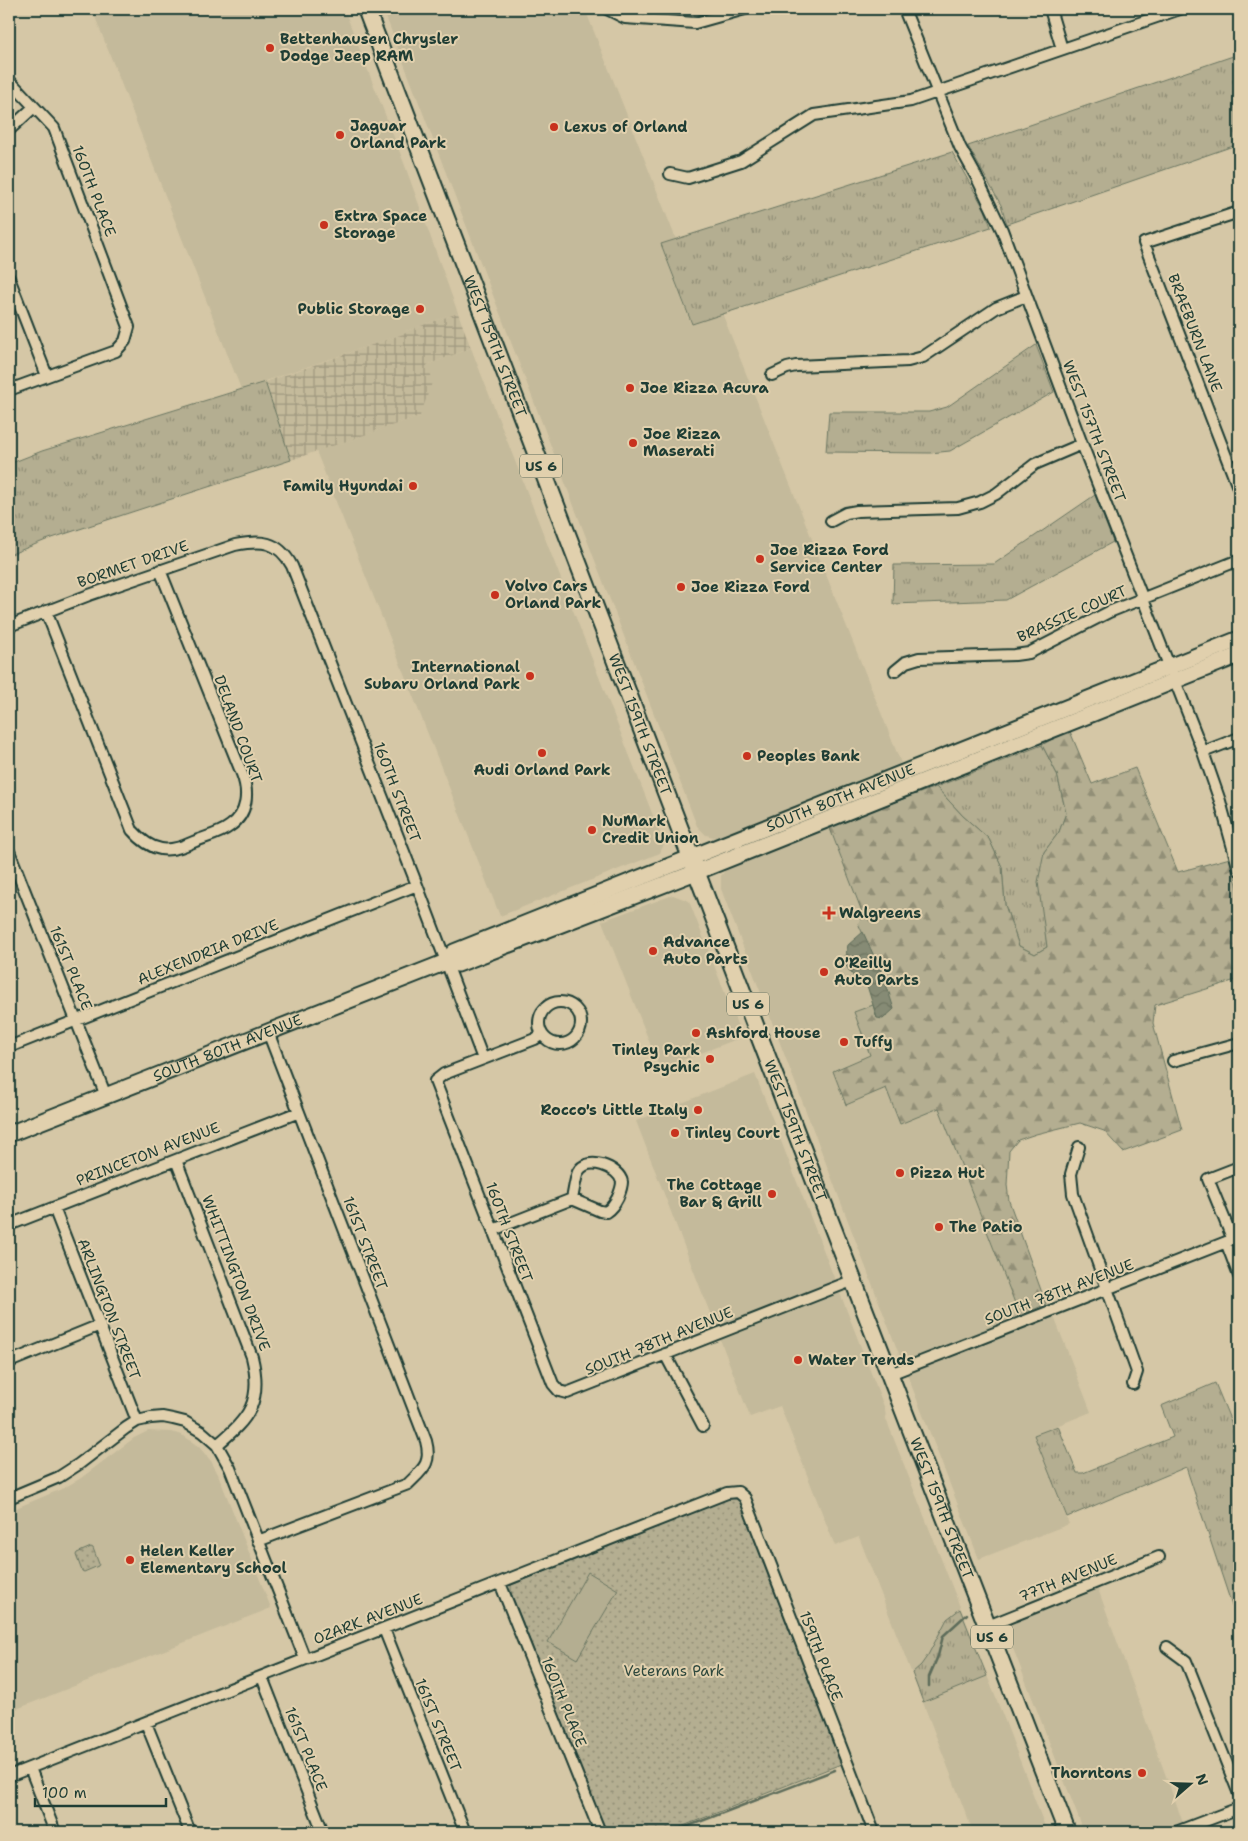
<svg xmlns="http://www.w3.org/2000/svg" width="1248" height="1841" font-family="'Shantell Sans',sans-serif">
<defs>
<pattern id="industrial-grid" width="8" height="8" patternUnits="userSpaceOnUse" patternTransform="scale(1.25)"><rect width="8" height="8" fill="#c4ba9b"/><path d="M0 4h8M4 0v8" fill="none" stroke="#9f987f"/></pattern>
<pattern id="grass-tufts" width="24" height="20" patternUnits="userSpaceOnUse" patternTransform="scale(1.25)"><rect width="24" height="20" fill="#b4ae91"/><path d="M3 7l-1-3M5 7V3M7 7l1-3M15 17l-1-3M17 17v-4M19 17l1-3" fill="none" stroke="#928f77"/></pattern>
<pattern id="forest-firs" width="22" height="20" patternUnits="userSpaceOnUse" patternTransform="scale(1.25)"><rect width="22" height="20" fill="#b4ae91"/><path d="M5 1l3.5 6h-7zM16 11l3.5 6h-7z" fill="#928f77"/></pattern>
<pattern id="park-dots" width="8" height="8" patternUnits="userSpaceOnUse" patternTransform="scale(1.25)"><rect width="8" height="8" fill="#b4ae91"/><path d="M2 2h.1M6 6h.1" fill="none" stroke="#928f77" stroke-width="1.8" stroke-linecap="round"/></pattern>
<pattern id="water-waves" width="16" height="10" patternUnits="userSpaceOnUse" patternTransform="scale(1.25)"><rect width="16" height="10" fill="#868b74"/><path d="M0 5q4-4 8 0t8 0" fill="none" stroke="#6d7360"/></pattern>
</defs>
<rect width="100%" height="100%" fill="#d5c7a6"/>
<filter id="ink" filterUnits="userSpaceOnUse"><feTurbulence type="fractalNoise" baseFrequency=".02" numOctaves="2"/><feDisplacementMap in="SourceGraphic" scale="10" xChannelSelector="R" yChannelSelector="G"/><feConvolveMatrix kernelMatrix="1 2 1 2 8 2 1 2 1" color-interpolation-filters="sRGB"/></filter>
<g filter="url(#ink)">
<path fill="#c4ba9b" d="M 92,9 L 344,9 L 404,163 L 458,313 L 406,331 L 407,333 L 241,389 Z
M 383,9 L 585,9 L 676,239 L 661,245 L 691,324 L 722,313 L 901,763 L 717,838 L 706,835 L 697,826 Z
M 471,348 L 664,844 L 660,853 L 500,916 L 316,451 L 420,416 L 427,365 Z
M 829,826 L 864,917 L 858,923 L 863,932 L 848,945 L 865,979 L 873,1005 L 854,1012 L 870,1055 L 833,1071 L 845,1105 L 886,1088 L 939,1108 L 1020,1316 L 902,1362 L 721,889 L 721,876 L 729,865 Z
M 673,895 L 689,901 L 742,1037 L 660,1069 L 602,921 Z
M 755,1074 L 885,1409 L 886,1419 L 1005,1721 L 1047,1832 L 973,1832 L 859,1537 L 835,1546 L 780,1406 L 750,1417 L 636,1121 Z
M 1053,1314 L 1091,1412 L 1034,1435 L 1069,1524 L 979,1559 L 907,1374 Z
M 148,1431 L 172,1432 L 184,1436 L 199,1447 L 211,1461 L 218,1474 L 271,1608 L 9,1712 L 9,1511 L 64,1488 L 81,1478 L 134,1438 Z
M 1097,1586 L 1183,1823 L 1157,1832 L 1084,1832 L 1004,1625 Z"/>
<path fill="url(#industrial-grid)" d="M 458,313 L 471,348 L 427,365 L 433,380 L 420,416 L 291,460 L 265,382 L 406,333 L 406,331 Z"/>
<path fill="url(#grass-tufts)" stroke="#6a7662" d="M 1239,54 L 1239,144 L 1007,224 L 1001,205 L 968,146 Z
M 952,152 L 985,210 L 991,227 L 692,324 L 661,244 Z
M 1036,345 L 1054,392 L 950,451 L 930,453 L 826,452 L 829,412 L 929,412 L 947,407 Z
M 265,382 L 291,460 L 46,540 L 9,555 L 9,464 L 42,451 Z
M 1095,495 L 1113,542 L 1006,600 L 893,604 L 894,565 L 994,564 Z
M 1042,745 L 1057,774 L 1066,813 L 1059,832 L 1044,852 L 1044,918 L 1047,947 L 1035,954 L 1019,946 L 1005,905 L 1002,867 L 989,839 L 963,816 L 936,787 Z
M 1215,1383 L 1239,1441 L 1239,1461 L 1235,1464 L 1239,1475 L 1239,1627 L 1186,1467 L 1067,1517 L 1034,1435 L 1058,1426 L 1077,1473 L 1083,1473 L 1173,1437 L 1161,1406 Z
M 960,1609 L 987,1676 L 923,1702 L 912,1673 L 921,1665 L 928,1655 L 947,1619 Z"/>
<path fill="url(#forest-firs)" stroke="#6a7662" d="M 1069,729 L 1092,784 L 1135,768 L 1178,872 L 1230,858 L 1239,892 L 1239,979 L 1155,1005 L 1153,1023 L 1182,1130 L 1123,1152 L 1104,1131 L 1080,1123 L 1036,1134 L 1018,1140 L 1009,1151 L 1007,1185 L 1009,1201 L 1046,1304 L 1020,1316 L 939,1108 L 900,1124 L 886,1088 L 846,1105 L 833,1071 L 870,1055 L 854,1012 L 873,1005 L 877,1018 L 890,995 L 858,923 L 864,917 L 829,826 L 936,787 L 963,816 L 989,839 L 1002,867 L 1005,905 L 1019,946 L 1035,954 L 1047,947 L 1038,882 L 1044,852 L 1059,832 L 1066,813 L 1057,774 L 1042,745 Z"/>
<path fill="url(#park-dots)" stroke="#6a7662" d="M 733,1497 L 738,1498 L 740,1501 L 841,1764 L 668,1832 L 606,1832 L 511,1593 L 511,1585 Z
M 91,1547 L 93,1548 L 99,1564 L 98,1566 L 84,1572 L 82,1571 L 76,1555 L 77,1553 Z"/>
<path fill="#b4ae91" stroke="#6a7662" d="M 588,1572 L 618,1590 L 577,1659 L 548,1642 Z"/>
<path fill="url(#water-waves)" stroke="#5d6c5a" d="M 863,932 L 884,978 L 894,1009 L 883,1019 L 877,1018 L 865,979 L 854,977 L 844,963 L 848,945 Z"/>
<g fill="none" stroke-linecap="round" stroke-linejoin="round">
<path stroke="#5d6c5a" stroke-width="2.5" d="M 929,1686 L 929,1677 L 938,1656 L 943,1636 L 967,1614
M 673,1832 L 835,1770"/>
<g stroke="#1f3d34" stroke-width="14">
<path id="street" d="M 607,9 L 625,18 L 695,23 L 745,9
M 904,9 L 960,147 L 976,176 L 1002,230 L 1082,444 L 1203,752 L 1220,801 L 1239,870
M 1050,9 L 1062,49
M 9,80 L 54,128 L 129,327 L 125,341 L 116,351 L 9,390
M 9,130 L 34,107
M 670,174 L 688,178 L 741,161 L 814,115 L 911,101 L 1180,9
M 1239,212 L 1144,243 L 1239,490
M 9,278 L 47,376
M 772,375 L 787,368 L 796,366 L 908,361 L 923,357 L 996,308 L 1026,296
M 831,521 L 846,513 L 857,511 L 958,508 L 980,502 L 996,494 L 1035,464 L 1082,444
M 46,611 L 132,830 C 140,839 149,847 161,849 C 174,851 186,845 198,840 C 209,836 221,833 230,826 C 248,814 249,792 242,774 L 160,570
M 9,626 L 89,595 L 235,545 C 261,540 278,540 292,566 L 417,885 L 483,1059
M 895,671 L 906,662 L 919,658 L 1015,655 L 1029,653 L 1109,612 L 1239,560
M 1203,752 L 1239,738
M 9,851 L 106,1096
M539 1023a21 21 0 1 1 42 0a21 21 0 1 1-42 0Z
M 542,1034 L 535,1039 L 444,1074 L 435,1081 L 553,1384 L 559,1391 L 567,1393 L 854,1280
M 9,1047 L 417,885
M 1173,1061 L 1239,1043
M 1079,1147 L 1071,1174 L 1073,1194 L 1137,1372 L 1133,1384
M 176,1160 L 252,1357 C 263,1402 249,1418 217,1445
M 54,1208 L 137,1421
M 9,1225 L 299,1112
M 493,1230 L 572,1199 L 600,1211 L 606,1212 C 612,1208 615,1203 618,1197 C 620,1192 622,1187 622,1182 C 619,1167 587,1155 578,1172 C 575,1180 574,1190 572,1199
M 1233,1240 L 1208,1179 L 1239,1167
M 1226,1242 L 1239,1276
M 665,1354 L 703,1426
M 9,1362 L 100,1325
M 890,1374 L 1239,1237
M 9,1498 L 59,1477 L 79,1464 L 126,1428 L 137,1421 L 151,1418 L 163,1417 L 173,1419 L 185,1422 L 202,1432 L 217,1445 L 230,1468 L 305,1659
M 258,1541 L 408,1484 C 423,1469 432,1464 426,1441 L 268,1032
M 500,1583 L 600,1832
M 988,1626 L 1159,1557
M 384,1629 L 465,1832
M 1167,1647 L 1186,1661 L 1239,1794
M 262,1677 L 323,1832
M 146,1723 L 190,1832
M 30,1768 L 55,1832
M 9,1776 L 727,1493 L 738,1492 L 745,1498 L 874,1832
M 1176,1832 L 1239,1808"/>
</g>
<g stroke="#1f3d34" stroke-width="19">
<g id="secondary">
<path id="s1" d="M 446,962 L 454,952 L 1239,639"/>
<path id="s2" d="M 9,1134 L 446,962 L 458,964 L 696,872 L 1239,655"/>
</g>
</g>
<g stroke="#1f3d34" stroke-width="20">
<g id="primary">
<path id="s3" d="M 366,9 L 822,1200 L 1067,1832"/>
</g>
</g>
<use href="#street" stroke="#e1d0ad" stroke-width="10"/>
<use href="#secondary" stroke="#e1d0ad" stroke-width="15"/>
<use href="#primary" stroke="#e1d0ad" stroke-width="16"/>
</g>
</g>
<g fill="#c8321e" stroke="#e1d0ad" stroke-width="2">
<circle cx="270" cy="48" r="5"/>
<circle cx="554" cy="127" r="5"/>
<circle cx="340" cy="135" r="5"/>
<circle cx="324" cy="225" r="5"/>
<circle cx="420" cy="309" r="5"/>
<circle cx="630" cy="388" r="5"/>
<circle cx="633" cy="443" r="5"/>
<circle cx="413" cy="486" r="5"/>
<circle cx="760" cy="559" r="5"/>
<circle cx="681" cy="587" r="5"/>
<circle cx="495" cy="595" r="5"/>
<circle cx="530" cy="676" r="5"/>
<circle cx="542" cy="753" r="5"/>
<circle cx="747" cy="756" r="5"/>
<circle cx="592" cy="830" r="5"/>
<path d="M826.5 905.5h5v5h5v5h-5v5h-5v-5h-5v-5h5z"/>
<circle cx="653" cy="951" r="5"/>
<circle cx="824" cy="972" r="5"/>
<circle cx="696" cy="1033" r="5"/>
<circle cx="844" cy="1042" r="5"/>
<circle cx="710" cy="1059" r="5"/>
<circle cx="698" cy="1110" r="5"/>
<circle cx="675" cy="1133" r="5"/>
<circle cx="900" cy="1173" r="5"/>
<circle cx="772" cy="1194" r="5"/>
<circle cx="939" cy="1227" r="5"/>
<circle cx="798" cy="1360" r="5"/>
<circle cx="130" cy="1560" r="5"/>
<circle cx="1142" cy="1773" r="5"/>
</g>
<g text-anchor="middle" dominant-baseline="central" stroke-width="4" stroke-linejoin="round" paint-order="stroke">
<g fill="#e1d0ad" stroke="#596958" stroke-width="1">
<rect x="520" y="454.5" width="42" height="23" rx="4"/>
<rect x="727" y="992.5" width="42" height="23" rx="4"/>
<rect x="971" y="1625.5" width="42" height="23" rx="4"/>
</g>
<g font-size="14" font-weight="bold" fill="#1f3d34">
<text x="541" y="466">US 6</text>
<text x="748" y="1004">US 6</text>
<text x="992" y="1637">US 6</text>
</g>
<g font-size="15" font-weight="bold" fill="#1f3d34" stroke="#e1d0ad" text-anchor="start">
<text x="280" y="39">Bettenhausen Chrysler<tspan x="280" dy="17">Dodge Jeep RAM</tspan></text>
<text x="350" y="126">Jaguar<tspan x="350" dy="17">Orland Park</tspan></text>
<text x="564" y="127">Lexus of Orland</text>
<text x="334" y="216">Extra Space<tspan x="334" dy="17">Storage</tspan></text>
<text x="410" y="309" text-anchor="end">Public Storage</text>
<text x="640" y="388">Joe Rizza Acura</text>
<text x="643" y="434">Joe Rizza<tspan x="643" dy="17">Maserati</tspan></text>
<text x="403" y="486" text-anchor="end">Family Hyundai</text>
<text x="770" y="550">Joe Rizza Ford<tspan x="770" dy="17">Service Center</tspan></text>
<text x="505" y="586">Volvo Cars<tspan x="505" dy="17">Orland Park</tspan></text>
<text x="691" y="587">Joe Rizza Ford</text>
<text x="520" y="667" text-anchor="end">International<tspan x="520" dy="17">Subaru Orland Park</tspan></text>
<text x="757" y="756">Peoples Bank</text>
<text x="542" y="770" text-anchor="middle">Audi Orland Park</text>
<text x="602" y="821">NuMark<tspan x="602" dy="17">Credit Union</tspan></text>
<text x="839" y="913">Walgreens</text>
<text x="663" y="942">Advance<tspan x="663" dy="17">Auto Parts</tspan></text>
<text x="834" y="963">O'Reilly<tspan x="834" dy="17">Auto Parts</tspan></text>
<text x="706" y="1033">Ashford House</text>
<text x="854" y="1042">Tuffy</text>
<text x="700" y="1050" text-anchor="end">Tinley Park<tspan x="700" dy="17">Psychic</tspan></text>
<text x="688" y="1110" text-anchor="end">Rocco's Little Italy</text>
<text x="685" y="1133">Tinley Court</text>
<text x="910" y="1173">Pizza Hut</text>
<text x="762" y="1185" text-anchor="end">The Cottage<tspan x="762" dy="17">Bar &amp; Grill</tspan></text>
<text x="949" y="1227">The Patio</text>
<text x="808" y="1360">Water Trends</text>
<text x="140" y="1551">Helen Keller<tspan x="140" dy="17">Elementary School</tspan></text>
<text x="1132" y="1773" text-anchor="end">Thorntons</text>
</g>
<g font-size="15" fill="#1f3d34" stroke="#e1d0ad">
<text transform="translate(94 191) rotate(69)">160TH PLACE</text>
<text transform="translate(1195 333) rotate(69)">BRAEBURN LANE</text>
<text stroke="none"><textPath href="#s3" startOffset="361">WEST 159TH STREET</textPath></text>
<text transform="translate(1094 431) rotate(69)">WEST 157TH STREET</text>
<text transform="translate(133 564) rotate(-19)">BORMET DRIVE</text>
<text transform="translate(1072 614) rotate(-24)">BRASSIE COURT</text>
<text stroke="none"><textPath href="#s3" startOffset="766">WEST 159TH STREET</textPath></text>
<text transform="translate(238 729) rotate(70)">DELAND COURT</text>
<text transform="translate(397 792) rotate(69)">160TH STREET</text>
<text stroke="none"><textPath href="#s1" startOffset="429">SOUTH 80TH AVENUE</textPath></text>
<text transform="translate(208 952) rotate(-22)">ALEXENDRIA DRIVE</text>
<text transform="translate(71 968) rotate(68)">161ST PLACE</text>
<text stroke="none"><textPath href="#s2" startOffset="235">SOUTH 80TH AVENUE</textPath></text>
<text stroke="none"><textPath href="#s3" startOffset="1201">WEST 159TH STREET</textPath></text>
<text transform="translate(148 1154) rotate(-21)">PRINCETON AVENUE</text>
<text transform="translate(509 1232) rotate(69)">160TH STREET</text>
<text transform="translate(365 1243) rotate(69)">161ST STREET</text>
<text transform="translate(236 1273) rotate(69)">WHITTINGTON DRIVE</text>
<text transform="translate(1059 1292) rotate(-21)">SOUTH 78TH AVENUE</text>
<text transform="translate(109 1309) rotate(69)">ARLINGTON STREET</text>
<text transform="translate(659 1341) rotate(-22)">SOUTH 78TH AVENUE</text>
<text stroke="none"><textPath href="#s3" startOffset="1606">WEST 159TH STREET</textPath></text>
<text transform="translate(1068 1578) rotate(-22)">77TH AVENUE</text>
<text transform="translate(368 1619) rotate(-21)">OZARK AVENUE</text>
<text transform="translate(821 1656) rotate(69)">159TH PLACE</text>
<text transform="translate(564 1702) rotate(68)">160TH PLACE</text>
<text transform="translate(438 1725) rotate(68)">161ST STREET</text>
<text transform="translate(306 1749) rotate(68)">161ST PLACE</text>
</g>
<g font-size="15" fill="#2e483d" stroke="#e1d0ad">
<text x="674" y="1671">Veterans Park</text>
</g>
</g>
<rect width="1248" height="1841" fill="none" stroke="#e1d0ad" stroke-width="30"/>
<rect x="15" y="15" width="1218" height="1811" fill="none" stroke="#1f3d34" stroke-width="2" filter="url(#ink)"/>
<g transform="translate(1190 1784) rotate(70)" stroke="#e1d0ad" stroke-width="4" paint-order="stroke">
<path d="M0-4L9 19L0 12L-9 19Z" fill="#1f3d34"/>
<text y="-8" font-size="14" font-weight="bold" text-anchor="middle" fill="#1f3d34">N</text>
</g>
<path d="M35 1798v8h131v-8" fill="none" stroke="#1f3d34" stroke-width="2.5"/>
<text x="42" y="1798" font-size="15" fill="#1f3d34" stroke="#e1d0ad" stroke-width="4" paint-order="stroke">100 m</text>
</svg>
